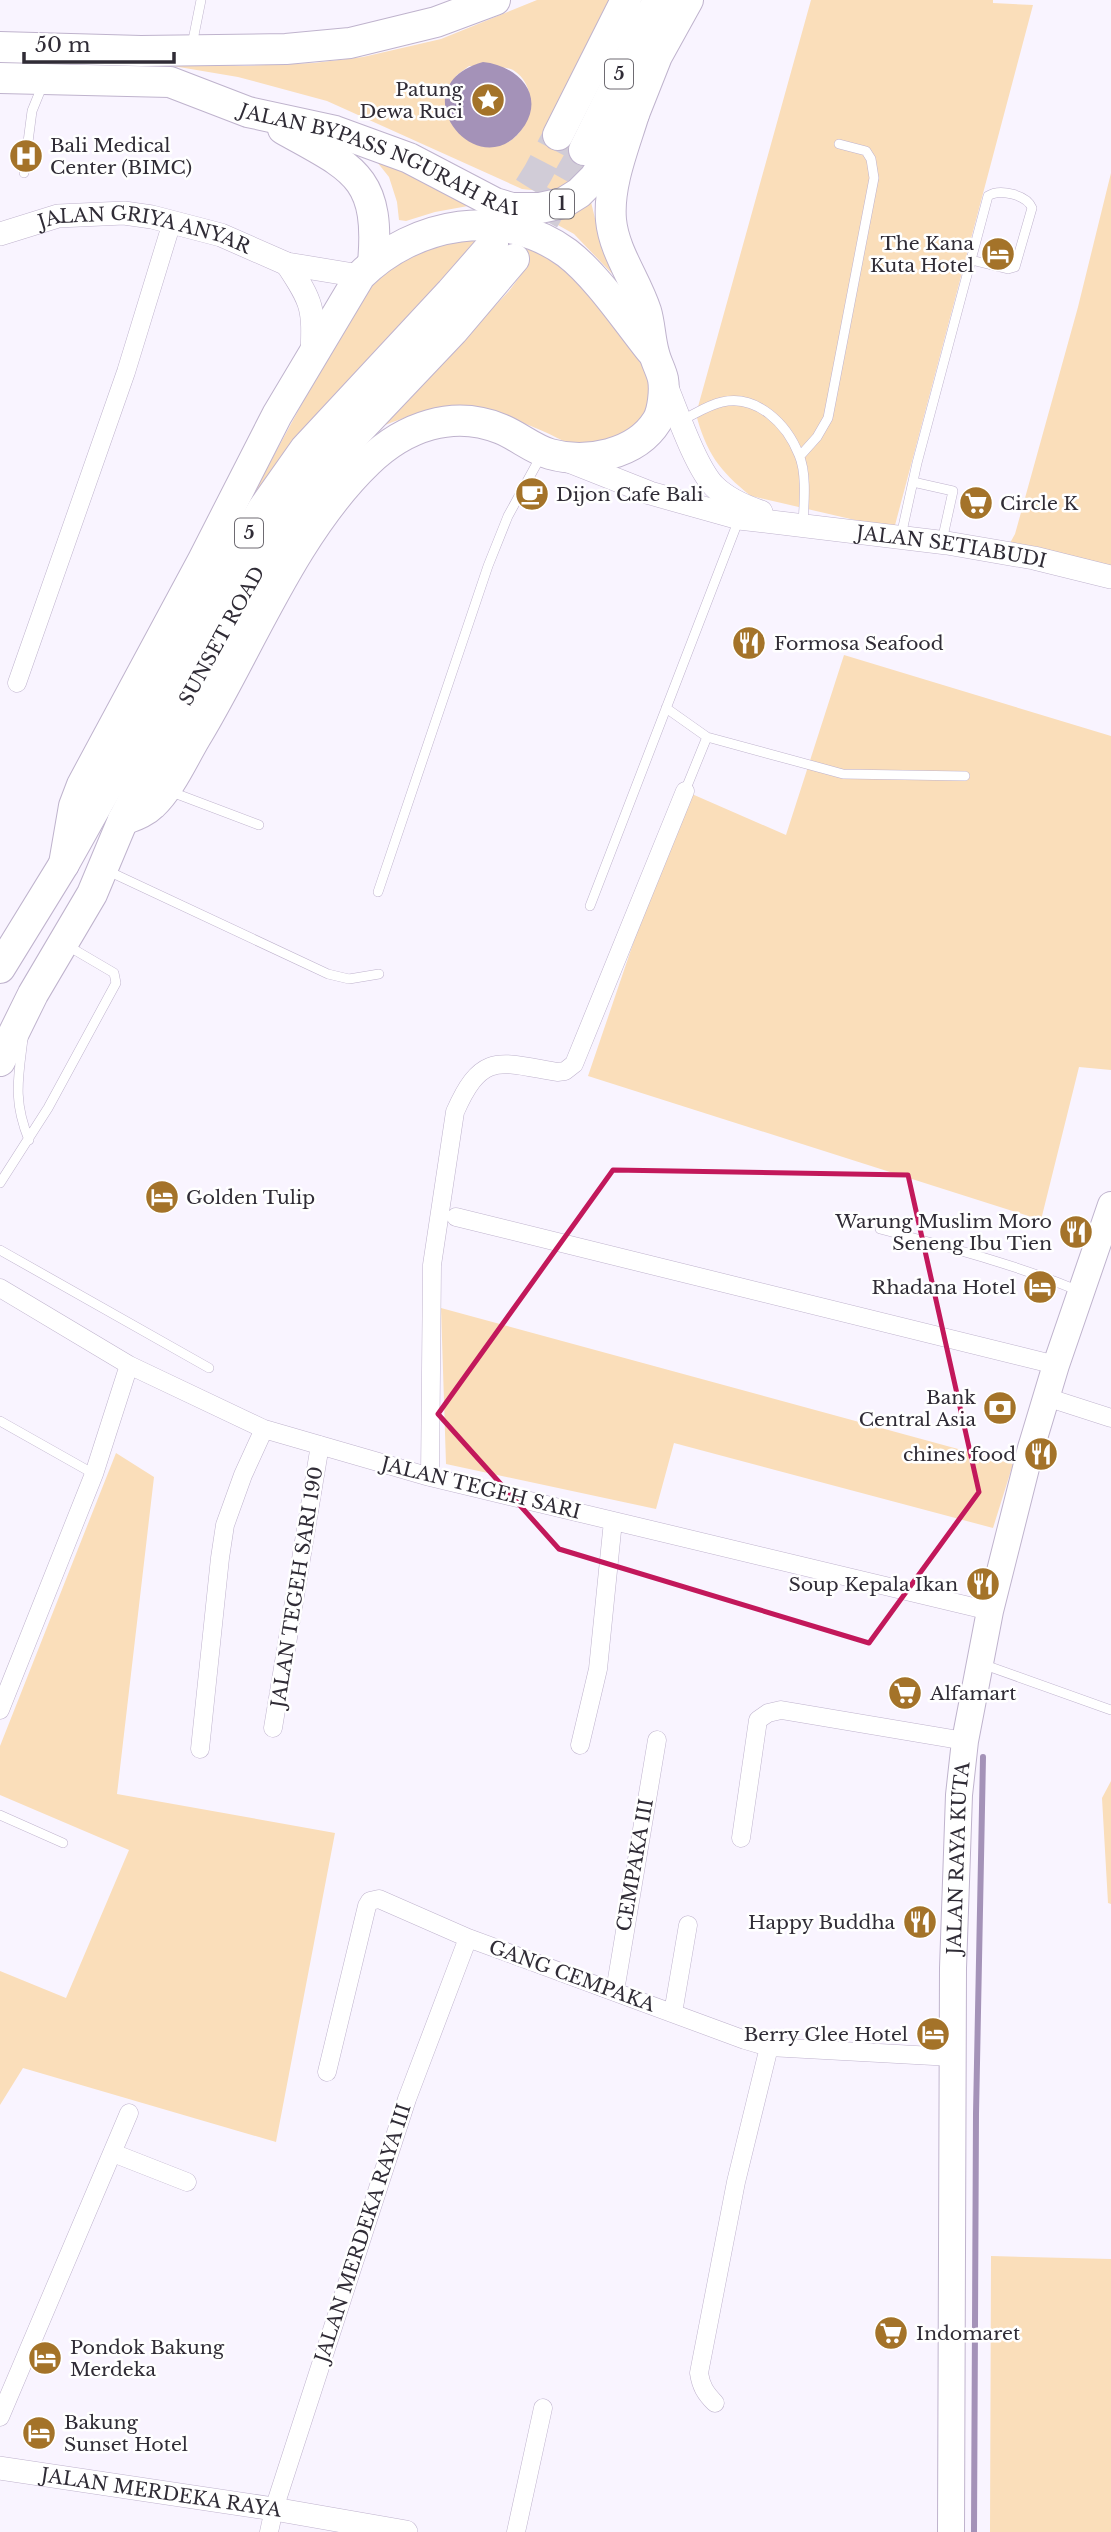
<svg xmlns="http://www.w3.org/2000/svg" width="1111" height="2532" font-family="'Libre Baskerville',serif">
<rect width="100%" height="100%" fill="#f9f4ff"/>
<path fill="#fadeba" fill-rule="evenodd" d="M 537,0 L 612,0 L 547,132 L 595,163 C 566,189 562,194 522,189 L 327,101 L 238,77 L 155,63 L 244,66 L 314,63 L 363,57 L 441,39 ZM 469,66 C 481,67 502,65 513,70 C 539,86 533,126 510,141 C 501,146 492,146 483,147 L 449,86 L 457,75 Z
M 811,0 L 993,0 L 993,3 L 1033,5 L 894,529 L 751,496 C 719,471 706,452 696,414 Z
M 373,157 L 479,204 L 435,212 L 406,221 L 399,220 L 397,202 L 389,177 Z
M 1111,173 L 1111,570 L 1010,543 L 1015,534 L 1078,307 Z
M 591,202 L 599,235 L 621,283 L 574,234 L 556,224 L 524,214 Z
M 481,229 C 503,233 532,237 552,250 C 568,261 584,280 597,294 C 608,306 623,321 631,335 C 639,349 655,384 655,399 C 655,411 642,421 635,429 C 623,441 604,450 587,448 C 572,447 553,435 538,429 C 478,403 441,402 380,427 L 509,291 L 529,264 L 483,232 L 427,299 L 303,429 L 239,520 L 364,289 C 395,251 433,234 481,229 Z
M 844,655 L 1111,736 L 1111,1070 L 1079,1067 L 1041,1220 L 588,1076 L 685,791 L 786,835 Z
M 441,1308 L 1013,1464 L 993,1528 L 674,1443 L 656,1509 L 446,1464 Z
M 116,1453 L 154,1477 L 117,1794 L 335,1833 L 276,2142 L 23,2068 L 0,2105 L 0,1971 L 66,1998 L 129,1850 L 0,1795 L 0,1746 Z
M 1111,1781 L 1111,1904 L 1108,1903 L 1102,1798 Z
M 991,2256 L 1111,2259 L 1111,2532 L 990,2532 Z"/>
<path fill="#a492b8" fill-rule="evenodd" d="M 483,62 C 515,65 545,92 525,125 C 481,193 395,87 483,62 ZM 489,90 L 501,97 L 502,106 L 494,116 L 486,117 L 476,109 L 475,100 L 480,93 Z"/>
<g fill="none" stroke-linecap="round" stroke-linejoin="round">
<path stroke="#a492b8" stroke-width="6" d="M 974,2532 L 976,2114 L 983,1757"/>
<path stroke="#d1ccd7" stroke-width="30" stroke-dasharray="30 15" stroke-linecap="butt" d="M 544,220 L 584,150
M 505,226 L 538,173 L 558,135"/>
<g stroke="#bfb3cd" stroke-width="10">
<path id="service" d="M 192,45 L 201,0
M 24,173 L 32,111 L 43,84
M 682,420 C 695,414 708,405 722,402 C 757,394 787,424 799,455 C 807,473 804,504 803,524
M 800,456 L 817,437 L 828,418 L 874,178 L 871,159 L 866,151 L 839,144
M 913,482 L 953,491 L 942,541
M 901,536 L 917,463 L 988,196 C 1000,188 1027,195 1032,208 L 1015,267 L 1008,269 L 971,260
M 666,708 L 707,737 L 685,791
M 707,737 L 843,774 L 965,776
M 169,791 L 259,825
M 108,871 L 328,974 L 349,979 L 379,974
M 378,892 L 488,566 L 508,516 L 541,456
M 590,906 L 739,519
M 23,1039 C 18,1079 13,1101 29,1140
M 0,1183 L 48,1108 L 116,983 L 114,973 L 68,946
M 880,1229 C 947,1247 1015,1264 1079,1291
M 0,1250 L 209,1368
M 0,1421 L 94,1474
M 982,1664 L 1111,1710
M 0,1815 L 63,1843"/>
</g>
<g stroke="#bfb3cd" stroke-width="19">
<path id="minor" d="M 17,683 L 126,372 L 172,222
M 456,1217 L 1056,1365
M 0,1288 L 129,1365 L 264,1429 L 430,1477 L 990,1611
M 1046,1397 L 1111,1418
M 430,1477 L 432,1265 L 455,1112 C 482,1051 499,1062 557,1072 L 565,1071 L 574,1064 L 685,791
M 0,1710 L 94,1474 L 129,1365
M 273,1728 L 320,1445
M 580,1745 L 598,1669 L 613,1521
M 200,1749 L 220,1558 L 225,1525 L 243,1475 L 264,1429
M 741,1838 L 758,1720 L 768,1713 L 781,1710 L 965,1741
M 615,1991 L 657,1740
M 673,2013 L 688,1925
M 327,2072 L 367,1906 L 370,1901 L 379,1899 L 468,1938 L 745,2040 L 769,2047 L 952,2057
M 113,2153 L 187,2182
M 715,2403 C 705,2393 701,2386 699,2373 L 736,2182 L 769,2047
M 0,2417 L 129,2113
M 269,2532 L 274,2509 L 407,2099 L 468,1938
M 516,2532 L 543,2408"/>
</g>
<g stroke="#bfb3cd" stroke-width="24">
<g id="tertiary">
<path id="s1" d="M 0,234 L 58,216 L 124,213 L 152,217 L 221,235 L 287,264 L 360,276"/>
<path d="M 287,264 C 313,303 314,308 312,355"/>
<path d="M 665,383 C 676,409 695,466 714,486 C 727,499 743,506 761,512"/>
<path id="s2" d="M 569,461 L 650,493 L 739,518 L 947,543 L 1034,558 L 1111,577"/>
<path id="s3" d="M 0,2468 L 274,2509 L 406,2532"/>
</g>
</g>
<g stroke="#bfb3cd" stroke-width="28">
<g id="secondary">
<path id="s4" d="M 951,2532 L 953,1968 L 959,1795 L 965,1741 L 990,1611 L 1031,1448 L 1056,1365 L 1111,1205"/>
</g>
</g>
<g stroke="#bfb3cd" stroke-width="32">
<g id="trunk">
<path d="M 0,47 L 141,51 L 286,49 L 350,43 L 436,22 L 495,0"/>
<path id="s5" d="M 0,78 L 170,82 L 248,112 L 335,131 L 409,158 L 495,203 L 512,208 L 540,208 L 563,203 L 579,193 L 595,177 L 634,114 L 657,56 L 688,0"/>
<path d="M 283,129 C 352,168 381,175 373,263"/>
<path d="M 558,135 L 626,0"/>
<path d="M 584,150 L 658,0"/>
<path d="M 123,820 C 133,816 144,813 152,805 C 172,786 184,756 199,732 C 251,645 294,533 368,462 C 404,427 453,409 501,429 C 518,436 533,449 550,454 C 586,464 636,455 657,421 C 663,411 665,390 663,379 C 661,370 656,362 654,353 C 650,339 650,324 646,311 C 636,280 614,252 611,220 C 608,185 624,147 634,114"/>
<path d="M 64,864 L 74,806 L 82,785 L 203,560 L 277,415 L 360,276 C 414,222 503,206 567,253 C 597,276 627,321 651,351"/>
<path d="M 0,968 L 64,864 L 262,510 L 305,449 L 451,292 L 493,244"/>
<path id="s6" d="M 0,1061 L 33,994 L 92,894 L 123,820 L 167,734 L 288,515 L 339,451 L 453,331 L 514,259"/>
</g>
</g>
<use href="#service" stroke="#fff" stroke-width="9"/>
<use href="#minor" stroke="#fff" stroke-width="18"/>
<use href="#tertiary" stroke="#fff" stroke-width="23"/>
<use href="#secondary" stroke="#fff" stroke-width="26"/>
<use href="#trunk" stroke="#fff" stroke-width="30"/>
</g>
<path fill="none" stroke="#c2185b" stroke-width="5" stroke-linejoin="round" d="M 613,1170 L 908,1175 L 979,1492 L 869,1643 L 559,1549 L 438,1414 Z"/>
<defs>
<g id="sight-disc" transform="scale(1.75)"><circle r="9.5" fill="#a47329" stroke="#fff"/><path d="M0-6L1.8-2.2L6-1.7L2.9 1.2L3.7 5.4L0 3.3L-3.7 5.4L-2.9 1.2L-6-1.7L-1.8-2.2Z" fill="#fff"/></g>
<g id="hospital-disc" transform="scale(1.75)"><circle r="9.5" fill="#a47329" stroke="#fff"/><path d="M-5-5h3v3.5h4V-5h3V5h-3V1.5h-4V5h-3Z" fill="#fff"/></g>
<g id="hotel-disc" transform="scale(1.75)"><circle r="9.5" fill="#a47329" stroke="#fff"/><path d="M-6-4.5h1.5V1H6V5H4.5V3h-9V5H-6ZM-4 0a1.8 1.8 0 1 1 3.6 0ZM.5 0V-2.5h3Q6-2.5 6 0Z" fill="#fff"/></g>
<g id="cafe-disc" transform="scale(1.75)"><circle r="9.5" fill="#a47329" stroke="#fff"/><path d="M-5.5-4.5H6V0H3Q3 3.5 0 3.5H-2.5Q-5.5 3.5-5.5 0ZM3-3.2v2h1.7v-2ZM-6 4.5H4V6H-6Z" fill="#fff"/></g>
<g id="supermarket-disc" transform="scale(1.75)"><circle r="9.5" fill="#a47329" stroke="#fff"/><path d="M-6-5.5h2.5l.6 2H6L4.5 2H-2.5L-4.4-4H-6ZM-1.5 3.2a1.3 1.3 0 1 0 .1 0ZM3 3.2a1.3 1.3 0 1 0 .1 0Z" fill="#fff"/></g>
<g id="restaurant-disc" transform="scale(1.75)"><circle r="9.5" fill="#a47329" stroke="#fff"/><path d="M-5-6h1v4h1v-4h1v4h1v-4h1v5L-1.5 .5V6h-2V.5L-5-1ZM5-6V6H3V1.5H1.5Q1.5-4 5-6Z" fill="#fff"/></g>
<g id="bank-disc" transform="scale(1.75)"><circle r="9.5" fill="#a47329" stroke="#fff"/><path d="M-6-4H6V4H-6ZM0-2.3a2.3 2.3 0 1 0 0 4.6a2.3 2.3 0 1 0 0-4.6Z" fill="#fff"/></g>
</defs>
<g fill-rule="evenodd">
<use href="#sight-disc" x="488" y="100"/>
<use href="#hospital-disc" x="26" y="156"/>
<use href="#hotel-disc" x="998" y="254"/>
<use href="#cafe-disc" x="532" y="494"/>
<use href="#supermarket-disc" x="976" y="503"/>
<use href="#restaurant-disc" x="749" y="643"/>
<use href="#hotel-disc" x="162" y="1197"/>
<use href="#restaurant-disc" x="1076" y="1232"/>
<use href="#hotel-disc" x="1040" y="1287"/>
<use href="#bank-disc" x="1000" y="1408"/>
<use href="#restaurant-disc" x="1041" y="1454"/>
<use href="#restaurant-disc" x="983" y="1584"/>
<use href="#supermarket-disc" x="905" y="1693"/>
<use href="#restaurant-disc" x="920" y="1922"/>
<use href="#hotel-disc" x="933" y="2034"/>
<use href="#supermarket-disc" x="891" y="2333"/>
<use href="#hotel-disc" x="45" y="2358"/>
<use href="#hotel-disc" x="39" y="2433"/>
</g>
<g text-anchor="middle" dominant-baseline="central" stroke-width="5" stroke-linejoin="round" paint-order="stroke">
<g fill="#fff" stroke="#6e6b72" stroke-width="2">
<rect x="605" y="59.5" width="28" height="29" rx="5"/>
<rect x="550" y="189.5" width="24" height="29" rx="5"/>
<rect x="235" y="518.5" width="28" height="29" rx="5"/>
</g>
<g font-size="18" font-weight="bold" fill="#302c36">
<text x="619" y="74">5</text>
<text x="562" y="204">1</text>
<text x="249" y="533">5</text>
</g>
<g font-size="19" fill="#302c36" stroke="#fff" text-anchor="end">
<text x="463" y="89">Patung<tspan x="463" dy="22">Dewa Ruci</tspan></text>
<text x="50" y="145" text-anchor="start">Bali Medical<tspan x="50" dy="22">Center (BIMC)</tspan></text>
<text x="974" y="243">The Kana<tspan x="974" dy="22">Kuta Hotel</tspan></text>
<text x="556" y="494" text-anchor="start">Dijon Cafe Bali</text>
<text x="1000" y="503" text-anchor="start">Circle K</text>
<text x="774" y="643" text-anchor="start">Formosa Seafood</text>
<text x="186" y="1197" text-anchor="start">Golden Tulip</text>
<text x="1052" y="1221">Warung Muslim Moro<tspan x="1052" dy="22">Seneng Ibu Tien</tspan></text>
<text x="1016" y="1287">Rhadana Hotel</text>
<text x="976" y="1397">Bank<tspan x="976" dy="22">Central Asia</tspan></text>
<text x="1016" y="1454">chines food</text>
<text x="958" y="1584">Soup Kepala Ikan</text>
<text x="930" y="1693" text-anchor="start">Alfamart</text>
<text x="895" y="1922">Happy Buddha</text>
<text x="908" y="2034">Berry Glee Hotel</text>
<text x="916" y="2333" text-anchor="start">Indomaret</text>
<text x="70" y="2347" text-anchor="start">Pondok Bakung<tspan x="70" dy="22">Merdeka</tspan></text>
<text x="64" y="2422" text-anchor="start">Bakung<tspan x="64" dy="22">Sunset Hotel</tspan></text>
</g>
<g font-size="19" fill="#302c36" stroke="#fff">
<text stroke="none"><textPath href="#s5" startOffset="394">JALAN BYPASS NGURAH RAI</textPath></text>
<text stroke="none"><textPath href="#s1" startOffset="149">JALAN GRIYA ANYAR</textPath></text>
<text stroke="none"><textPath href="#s2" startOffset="394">JALAN SETIABUDI</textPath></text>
<text stroke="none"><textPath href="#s6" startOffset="480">SUNSET ROAD</textPath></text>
<text transform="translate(481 1488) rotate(14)">JALAN TEGEH SARI</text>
<text transform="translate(297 1587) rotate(-81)">JALAN TEGEH SARI 190</text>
<text stroke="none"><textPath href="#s4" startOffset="674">JALAN RAYA KUTA</textPath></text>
<text transform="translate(635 1865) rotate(-80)">CEMPAKA III</text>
<text transform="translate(572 1976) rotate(20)">GANG CEMPAKA</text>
<text transform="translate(363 2233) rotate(-72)">JALAN MERDEKA RAYA III</text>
<text stroke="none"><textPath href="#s3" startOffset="163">JALAN MERDEKA RAYA</textPath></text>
</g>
</g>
<path d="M24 52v10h150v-10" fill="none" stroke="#302c36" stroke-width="3.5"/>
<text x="35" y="52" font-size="21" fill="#302c36" stroke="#ffffff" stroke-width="5" paint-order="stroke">50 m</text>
</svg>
